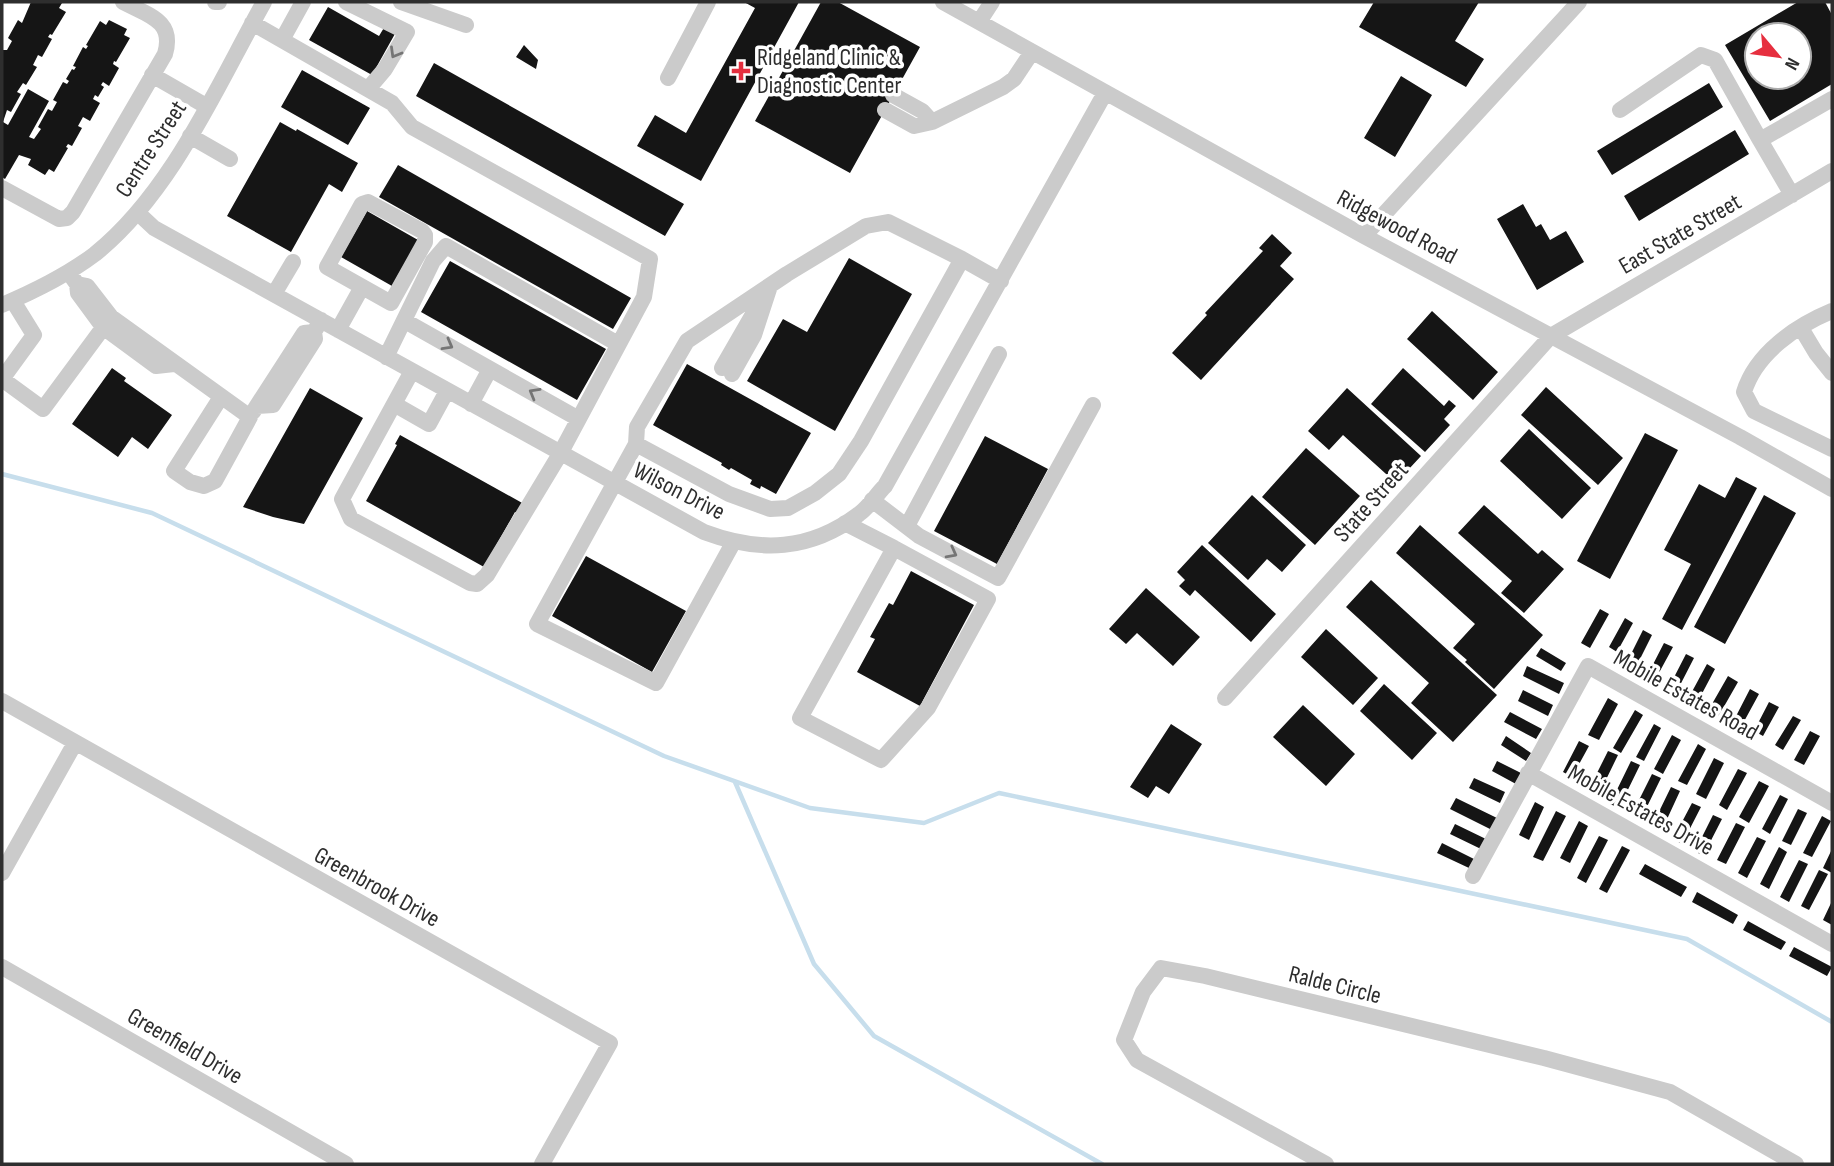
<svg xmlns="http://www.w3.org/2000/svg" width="1834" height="1166" font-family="'Sofia Sans Condensed',sans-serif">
<rect width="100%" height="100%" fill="#fff"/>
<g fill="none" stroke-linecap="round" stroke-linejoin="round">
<path stroke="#c7deec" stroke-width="4.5" d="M 2,474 L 152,513 L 664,756 L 810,808 L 924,823 L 999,793 L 1687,939 L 1832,1022
M 735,782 L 814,964 L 874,1036 L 1102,1164"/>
</g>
<path fill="#151515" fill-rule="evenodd" d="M 31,2 L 61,2 L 62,3 L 59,8 L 66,12 L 52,35 L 50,34 L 48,37 L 52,39 L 42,57 L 38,55 L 33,65 L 37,67 L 26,85 L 23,83 L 17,92 L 21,94 L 11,112 L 7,110 L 3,122 L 8,125 L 28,89 L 49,101 L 29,137 L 34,139 L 41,129 L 38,127 L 48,109 L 52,111 L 57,102 L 53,100 L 63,82 L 67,84 L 69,81 L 66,79 L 72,69 L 74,70 L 76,67 L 73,66 L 83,47 L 86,49 L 88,46 L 86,45 L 100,21 L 106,25 L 109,20 L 127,29 L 124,35 L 130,38 L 116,62 L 114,61 L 113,64 L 119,68 L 109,86 L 103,82 L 101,85 L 104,87 L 98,97 L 95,95 L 93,99 L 100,103 L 90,121 L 83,117 L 78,126 L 82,128 L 72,146 L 68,144 L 66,147 L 68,148 L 54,172 L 49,169 L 45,175 L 28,165 L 31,159 L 19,155 L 5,179 L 2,177 L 2,50 L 7,50 L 12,41 L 8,38 L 18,20 L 22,23 Z
M 744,2 L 799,2 L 701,181 L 637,146 L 655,115 L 686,133 L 755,8 Z
M 821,2 L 838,2 L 920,47 L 850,173 L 755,121 Z
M 1374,2 L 1479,2 L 1455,41 L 1484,59 L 1466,87 L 1359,27 Z
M 1798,2 L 1825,2 L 1832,15 L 1832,84 L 1770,121 L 1725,45 ZM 1757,35 L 1799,35 L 1799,77 L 1757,77 Z
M 328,7 L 379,36 L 385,26 L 396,32 L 372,75 L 309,40 Z
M 524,45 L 538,60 L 536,69 L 516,57 Z
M 434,63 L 684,204 L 665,236 L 416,96 Z
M 302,70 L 370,108 L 348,145 L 281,107 Z
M 1401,76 L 1432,95 L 1395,157 L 1364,138 Z
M 1709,83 L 1723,107 L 1612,175 L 1597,151 Z
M 280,122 L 296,131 L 297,129 L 358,163 L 342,192 L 329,184 L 291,252 L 227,216 Z
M 1735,130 L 1749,154 L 1639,221 L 1624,196 Z
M 398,165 L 631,298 L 613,329 L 379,197 Z
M 1523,204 L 1536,227 L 1541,224 L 1550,240 L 1566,231 L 1584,262 L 1537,290 L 1497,219 Z
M 367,211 L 418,240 L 392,286 L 341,257 Z
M 1272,234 L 1292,253 L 1280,266 L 1294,279 L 1201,380 L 1172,353 L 1207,315 L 1205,313 L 1263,251 L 1259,248 Z
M 849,258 L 912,294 L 835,431 L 747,381 L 783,319 L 807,332 Z
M 450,261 L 606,349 L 577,400 L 421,312 Z
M 1432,311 L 1498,372 L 1473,400 L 1407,339 Z
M 687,364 L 811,433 L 776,494 L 761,486 L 760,489 L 750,484 L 752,480 L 731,468 L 729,470 L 721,465 L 722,463 L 653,425 Z
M 112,368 L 126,378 L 124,381 L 172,415 L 148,449 L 132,437 L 118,457 L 72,424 Z
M 1403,368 L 1444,406 L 1449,400 L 1456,406 L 1444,419 L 1450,425 L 1425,452 L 1371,404 Z
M 1546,387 L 1623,458 L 1598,485 L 1521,415 Z
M 310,388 L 363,418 L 304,524 L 273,517 L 243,507 Z
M 1347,388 L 1421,456 L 1396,483 L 1343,435 L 1329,450 L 1308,431 Z
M 1529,429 L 1591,488 L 1562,519 L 1500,461 Z
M 1645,433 L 1678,450 L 1610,579 L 1577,561 Z
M 400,435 L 524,504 L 519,514 L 515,512 L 484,567 L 366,501 L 397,445 L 395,444 Z
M 985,436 L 1048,469 L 997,564 L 934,531 Z
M 1306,448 L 1360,496 L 1315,545 L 1262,497 Z
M 1736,477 L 1757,488 L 1682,630 L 1662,619 L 1691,564 L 1664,550 L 1699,484 L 1725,498 Z
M 1252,495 L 1306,545 L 1282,572 L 1267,559 L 1248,580 L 1208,543 Z
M 1764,495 L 1796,513 L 1725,644 L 1694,627 Z
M 1484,505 L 1538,554 L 1542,550 L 1564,569 L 1524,613 L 1501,593 L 1512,581 L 1458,533 Z
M 1420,525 L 1543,635 L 1494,689 L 1465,662 L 1467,660 L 1453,648 L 1475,624 L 1396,553 Z
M 1202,545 L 1276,614 L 1251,642 L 1195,590 L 1190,596 L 1179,586 L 1185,580 L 1177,572 Z
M 586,556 L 686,611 L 652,672 L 552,616 Z
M 911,571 L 974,605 L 920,706 L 857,672 L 875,639 L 870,637 L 889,603 L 893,605 Z
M 1371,580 L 1497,695 L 1453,742 L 1411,703 L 1429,683 L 1346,607 Z
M 1146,588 L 1200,637 L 1173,666 L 1137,633 L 1126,644 L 1109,629 Z
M 1600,609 L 1609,614 L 1590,648 L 1581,643 Z
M 1625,618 L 1633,623 L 1617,652 L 1609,647 Z
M 1326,629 L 1378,678 L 1353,705 L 1301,657 Z
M 1643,630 L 1652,635 L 1634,671 L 1625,666 Z
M 1664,643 L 1673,647 L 1654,682 L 1646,678 Z
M 1541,648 L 1566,663 L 1561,671 L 1536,656 Z
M 1686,654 L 1694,658 L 1676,693 L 1668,689 Z
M 1707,664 L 1715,669 L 1697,703 L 1688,699 Z
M 1527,666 L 1564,683 L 1559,694 L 1523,676 Z
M 1728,676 L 1738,682 L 1718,717 L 1708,711 Z
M 1384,684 L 1437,733 L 1412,760 L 1360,711 Z
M 1750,689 L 1759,694 L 1741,727 L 1733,722 Z
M 1523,690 L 1553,705 L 1548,716 L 1518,701 Z
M 1608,698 L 1618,704 L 1599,740 L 1588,735 Z
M 1769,702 L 1779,707 L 1763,736 L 1754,731 Z
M 1303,705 L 1355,754 L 1326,786 L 1273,737 Z
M 1635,710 L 1643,715 L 1621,753 L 1613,748 Z
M 1510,712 L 1542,729 L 1536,739 L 1504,722 Z
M 1793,716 L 1801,720 L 1783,750 L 1775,745 Z
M 1171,724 L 1202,744 L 1169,794 L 1156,786 L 1148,798 L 1130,787 Z
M 1654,724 L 1661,728 L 1644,761 L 1636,757 Z
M 1810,731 L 1820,736 L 1804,765 L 1794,760 Z
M 1672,735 L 1681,740 L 1663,774 L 1654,769 Z
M 1506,736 L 1531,753 L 1526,761 L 1501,745 Z
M 1579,741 L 1589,746 L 1572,777 L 1563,772 Z
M 1698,744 L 1706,749 L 1687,785 L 1678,781 Z
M 1608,751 L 1618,755 L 1600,792 L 1590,787 Z
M 1714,758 L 1724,763 L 1706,799 L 1696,794 Z
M 1497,761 L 1521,773 L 1516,784 L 1492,771 Z
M 1631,761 L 1640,765 L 1619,808 L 1610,804 Z
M 1738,769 L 1747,773 L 1727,810 L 1719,805 Z
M 1652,774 L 1661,778 L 1641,819 L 1632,814 Z
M 1474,778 L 1505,792 L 1500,803 L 1469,788 Z
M 1759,781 L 1769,786 L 1749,823 L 1739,817 Z
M 1671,787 L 1680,791 L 1662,830 L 1652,826 Z
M 1780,795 L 1788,799 L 1770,834 L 1762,829 Z
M 1456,798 L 1497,818 L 1492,830 L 1450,809 Z
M 1535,802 L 1544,807 L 1529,840 L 1519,835 Z
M 1692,803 L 1701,807 L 1682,844 L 1673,839 Z
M 1798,809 L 1807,813 L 1791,845 L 1782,841 Z
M 1556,811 L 1566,816 L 1543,861 L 1533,857 Z
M 1713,815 L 1722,819 L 1703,856 L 1695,851 Z
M 1822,816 L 1831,821 L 1812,857 L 1803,853 Z
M 1579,821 L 1588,826 L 1570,863 L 1560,858 Z
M 1736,823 L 1745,827 L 1726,864 L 1717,860 Z
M 1455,824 L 1488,840 L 1483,850 L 1450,834 Z
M 1599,836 L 1608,840 L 1586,883 L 1577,878 Z
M 1757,837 L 1766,841 L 1747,878 L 1738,873 Z
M 1442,843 L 1474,859 L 1469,868 L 1437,853 Z
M 1622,846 L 1630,850 L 1607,893 L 1599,889 Z
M 1779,847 L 1787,852 L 1769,889 L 1760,884 Z
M 1832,849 L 1832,873 L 1823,868 Z
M 1799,860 L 1808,864 L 1789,902 L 1780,897 Z
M 1645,864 L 1687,887 L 1681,897 L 1639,874 Z
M 1819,870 L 1828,874 L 1809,910 L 1801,906 Z
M 1697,892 L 1738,915 L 1733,924 L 1692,902 Z
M 1832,901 L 1832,925 L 1823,920 Z
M 1748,921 L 1786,942 L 1781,950 L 1743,930 Z
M 1794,947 L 1832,967 L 1827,976 L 1789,956 Z"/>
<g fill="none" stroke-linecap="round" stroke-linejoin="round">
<path stroke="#cbcbcb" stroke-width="16" d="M 215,2 L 219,2
M 346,2 L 407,32 L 385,69 L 368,89
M 401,2 L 466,25
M 943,2 L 1364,236 L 1740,437 L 1832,489
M 979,22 L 992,2
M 252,23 L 392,103 L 412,127 L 650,259 L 644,297 L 560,454 L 487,575 L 477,584 L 470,583 L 351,519 L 342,499 L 412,371
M 282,40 L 303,2
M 152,75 L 206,106
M 668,78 L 708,2
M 893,95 L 922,111 L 932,122
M 885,110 L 914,126 L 932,122 L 1003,87 L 1014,79 L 1032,52
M 1620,110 L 1701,55 L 1715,60 L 1760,140
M 190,136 L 230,159
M 2,188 L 59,219 L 67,218 L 73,212 L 165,54 C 175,20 147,15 123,2
M 1792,195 L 1760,140 L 1832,99
M 368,202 L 422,231 L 425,235 L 425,242 L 391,303 L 327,267 L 362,204 Z
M 138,213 L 154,228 L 704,532 C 760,553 810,551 859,514 C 869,507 876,495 885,486 L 1105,93
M 1364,236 L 1579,2
M 72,277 L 77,284 L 78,293 L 103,327 L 156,366 L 174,364
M 77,284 L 87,286 L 111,317 L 250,417 L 215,481 L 204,486 L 190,482 L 174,471 L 221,397
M 274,294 L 293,262
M 13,301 L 34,335 L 2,379 L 43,409 L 111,317
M 2,305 C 35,291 66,276 95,254 C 172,192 217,86 264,2
M 1832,311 C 1796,326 1756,353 1744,392 L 1754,411 L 1832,449
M 405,321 L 577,418
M 1801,328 L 1816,353 L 1832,373
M 338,330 L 362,287
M 386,357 L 433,261 L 446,246 L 618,344
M 722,368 L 756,309
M 732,374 L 754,335 L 770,286
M 394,404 L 429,424 L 447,391
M 471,404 L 490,369
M 257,406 L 273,405 L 315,339 L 314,332 L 321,320
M 253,412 L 304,333 L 314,332
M 636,444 L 637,427 L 687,341 L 787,274 L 866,226 L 888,222 L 962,259
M 872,500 L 919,536 L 998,578 L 1093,405
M 845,523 L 894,548 L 800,718 L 881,760 L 928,708 L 988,599 L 894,548
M 907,526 L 999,354
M 733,543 L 656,683 L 537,624 L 636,444 L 729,494 L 770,509 L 788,508 L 815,493 L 839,474 L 861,441 L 962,259 L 1001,281
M 1225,698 L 1551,336 L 1832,171
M 2,701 L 610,1043 L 542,1164
M 1528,773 L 1832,944
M 2,873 L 75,743
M 1473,876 L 1588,666 L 1832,803
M 2,967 L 346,1164
M 1326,1164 L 1137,1060 L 1124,1040 L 1143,992 L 1161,968 L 1205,976 L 1544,1058 L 1670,1092 L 1796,1164"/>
</g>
<defs><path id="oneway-chevron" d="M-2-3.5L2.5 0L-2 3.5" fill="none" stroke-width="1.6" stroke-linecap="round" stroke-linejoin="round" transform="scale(1.75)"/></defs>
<g stroke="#757575">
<use href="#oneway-chevron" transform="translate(395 53) rotate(120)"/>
<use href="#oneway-chevron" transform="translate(448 345) rotate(29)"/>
<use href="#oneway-chevron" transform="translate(534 393) rotate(-150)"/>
<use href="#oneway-chevron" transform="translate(952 553) rotate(28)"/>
</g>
<path fill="#e62f3f" stroke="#fff" stroke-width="2.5" d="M737.5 60.5h7v7h7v7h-7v7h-7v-7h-7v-7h7z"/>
<g text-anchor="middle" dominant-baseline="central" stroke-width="7" stroke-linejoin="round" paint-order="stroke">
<g font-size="24" fill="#2e2e2e" stroke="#fff" text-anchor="start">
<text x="757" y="57">Ridgeland Clinic &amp;<tspan x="757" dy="28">Diagnostic Center</tspan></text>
</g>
<g font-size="24" fill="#2e2e2e" stroke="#fff">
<text transform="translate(151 149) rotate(-57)">Centre Street</text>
<text transform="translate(1397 227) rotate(28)">Ridgewood Road</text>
<text transform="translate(1680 234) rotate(-30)">East State Street</text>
<text transform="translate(679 491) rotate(27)">Wilson Drive</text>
<text transform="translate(1371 502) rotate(-48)">State Street</text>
<text transform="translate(1686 695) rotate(29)">Mobile Estates Road</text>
<text transform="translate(1641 810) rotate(29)">Mobile Estates Drive</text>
<text transform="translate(377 887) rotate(29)">Greenbrook Drive</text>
<text transform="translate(1335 985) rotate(14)">Ralde Circle</text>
<text transform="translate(185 1046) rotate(30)">Greenfield Drive</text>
</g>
</g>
<rect width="1834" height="1166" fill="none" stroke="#2e2e2e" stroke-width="7"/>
<g transform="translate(1778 56) rotate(119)"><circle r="33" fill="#ffffff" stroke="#ababab" stroke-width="2"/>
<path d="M0-5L12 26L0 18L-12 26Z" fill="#e62f3f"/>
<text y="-10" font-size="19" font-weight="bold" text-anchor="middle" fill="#2e2e2e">N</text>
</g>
</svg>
